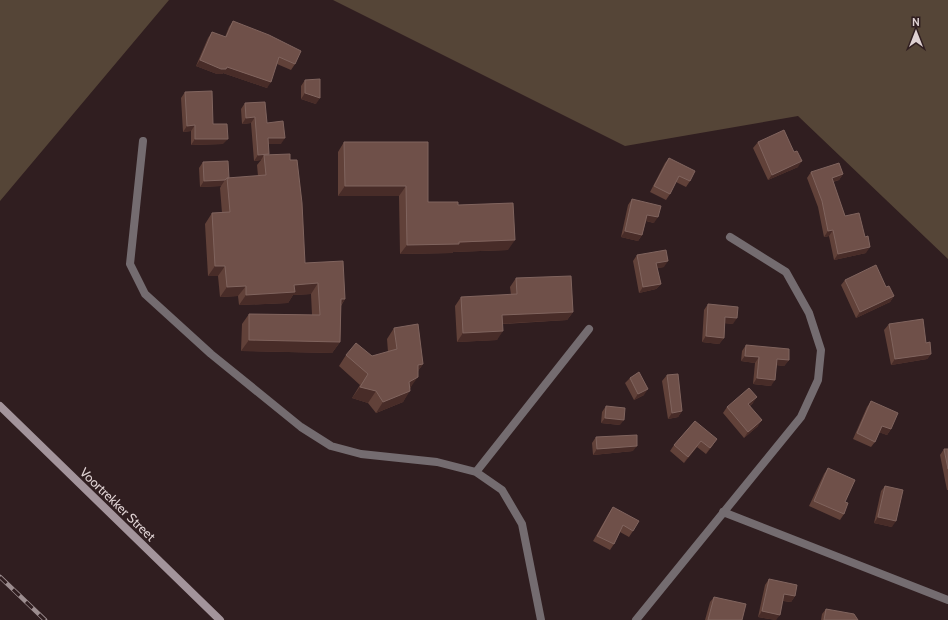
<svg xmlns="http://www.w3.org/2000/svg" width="948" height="620" font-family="Cabin,sans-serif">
<rect width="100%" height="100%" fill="#301e20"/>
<path fill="#554537" d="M 0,0 L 169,0 L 0,201 Z
M 333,0 L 948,0 L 948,259 L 798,116 L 625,146 Z"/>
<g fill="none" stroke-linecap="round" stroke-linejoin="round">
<path stroke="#746c70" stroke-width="8" d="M 143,141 L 130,264 L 145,294 L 211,354 L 301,427 L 331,446 L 361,454 L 437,462 L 476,472 L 502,490 L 522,524 L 541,620
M 476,472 L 589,329
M 723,512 L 948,600
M 636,620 L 801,417 L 818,380 L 821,350 L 809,313 L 786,272 L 730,237"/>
<path stroke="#a3949b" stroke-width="8" d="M 0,406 L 220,620"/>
<g stroke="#9c8d8f" stroke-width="4.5">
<path id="rail" d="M 0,577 L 45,620"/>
</g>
<use href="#rail" stroke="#301e20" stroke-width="3" stroke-dasharray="9" stroke-linecap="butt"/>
</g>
<path fill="#614139" d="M 233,21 L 295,64 L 291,70 L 277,64 L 267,88 L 223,73 L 222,74 L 217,74 L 196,66 L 208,38 L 212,32 L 225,37 L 229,27 Z
M 305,80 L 316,104 L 301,99 L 301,86 Z
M 185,92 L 213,124 L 223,144 L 191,145 L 191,131 L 183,132 L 181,98 Z
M 245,103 L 267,123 L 281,144 L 268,144 L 269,154 L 268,155 L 305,263 L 345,299 L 341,306 L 340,342 L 332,353 L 241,351 L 242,324 L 249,314 L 312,315 L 311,294 L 293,295 L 288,303 L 239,305 L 238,296 L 220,297 L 218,276 L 208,276 L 205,224 L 212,213 L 222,213 L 220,188 L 221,186 L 200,187 L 199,168 L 203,162 L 229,178 L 258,176 L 257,165 L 261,160 L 254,161 L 251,123 L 242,124 L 241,109 Z
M 344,142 L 428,202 L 458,205 L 508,250 L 453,252 L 452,253 L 400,254 L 399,196 L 338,196 L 338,152 Z
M 758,142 L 798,167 L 768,180 L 753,148 Z
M 669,158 L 690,181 L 686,187 L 676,182 L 670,194 L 666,200 L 650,192 L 665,163 Z
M 811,172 L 843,174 L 839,180 L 833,182 L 845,216 L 866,253 L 834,260 L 829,236 L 824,237 L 818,207 L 807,178 Z
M 632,199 L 654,223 L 646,221 L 642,235 L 638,241 L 621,237 L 628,205 Z
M 637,255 L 664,267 L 657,268 L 661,284 L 656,289 L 639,293 L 633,261 Z
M 516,278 L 573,312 L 567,320 L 502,324 L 497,340 L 457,342 L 455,306 L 461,297 L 511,295 L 510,287 Z
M 845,280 L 886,287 L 894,296 L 890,302 L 856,318 L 841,285 Z
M 708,304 L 733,324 L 725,323 L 724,338 L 719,344 L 702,342 L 704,310 Z
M 889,324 L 926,343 L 931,354 L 927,359 L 891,365 L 884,330 Z
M 394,328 L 423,364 L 418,371 L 410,389 L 403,402 L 376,413 L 368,403 L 352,398 L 360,385 L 339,366 L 346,355 L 372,356 L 388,352 L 387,339 Z
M 746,345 L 789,360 L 784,366 L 777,365 L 771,386 L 753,384 L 755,363 L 741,361 L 742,351 Z
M 667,375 L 682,411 L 678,417 L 668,419 L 662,381 Z
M 630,378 L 644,395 L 634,400 L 625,383 Z
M 871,401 L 891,429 L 887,435 L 879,432 L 875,442 L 871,447 L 853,439 L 867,407 Z
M 753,403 L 750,406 L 758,426 L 744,438 L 723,413 L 727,407 Z
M 606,406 L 620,425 L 601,423 L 602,412 Z
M 695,421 L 713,445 L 706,454 L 697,447 L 684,463 L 670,451 L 674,445 Z
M 596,437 L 633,451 L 593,455 L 592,443 Z
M 944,449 L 948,449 L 948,490 L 947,490 L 940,455 Z
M 828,468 L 845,502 L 844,514 L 840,520 L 809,506 L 824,474 Z
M 885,486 L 892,527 L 874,523 L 881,491 Z
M 613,507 L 633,531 L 629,537 L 620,532 L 614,544 L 610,550 L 593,541 L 609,513 Z
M 769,579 L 795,596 L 791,602 L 783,601 L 776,620 L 758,617 L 765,585 Z
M 714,597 L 742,620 L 705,620 L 710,602 Z
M 826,609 L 858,620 L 821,620 L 822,614 Z"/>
<path fill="#482c28" d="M 200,60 L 227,67 L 271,82 L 267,88 L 223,73 L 222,74 L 217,74 L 196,66 Z
M 305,93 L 320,98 L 316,104 L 301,99 Z
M 255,117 L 251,123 L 242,124 L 246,118 Z
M 195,125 L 191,131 L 183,132 L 187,126 Z
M 268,138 L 285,138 L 281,144 L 264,144 Z
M 195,139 L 228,139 L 223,144 L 191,145 Z
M 269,154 L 265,160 L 264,155 L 261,160 L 254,161 L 258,155 Z
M 802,161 L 798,167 L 768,180 L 772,175 Z
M 843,174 L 839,180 L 828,183 L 832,178 Z
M 225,180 L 221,186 L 200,187 L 204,181 Z
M 345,186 L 406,186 L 399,196 L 338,196 Z
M 647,215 L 658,217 L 654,223 L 643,220 Z
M 833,230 L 829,236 L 824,237 L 828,231 Z
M 625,231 L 642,235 L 638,241 L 621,237 Z
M 515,240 L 508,250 L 453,252 L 452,253 L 400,254 L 407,245 Z
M 870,247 L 866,253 L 834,260 L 838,254 Z
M 668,261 L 664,267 L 652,269 L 656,263 Z
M 215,266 L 225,266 L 218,276 L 208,276 Z
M 318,283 L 311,294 L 293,295 L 288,303 L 239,305 L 246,295 L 294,285 Z
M 661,284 L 656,289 L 639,293 L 643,287 Z
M 246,286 L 238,296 L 220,297 L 227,287 Z
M 894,296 L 890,302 L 856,318 L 860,312 Z
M 341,299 L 345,299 L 338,309 Z
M 573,312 L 567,320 L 496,324 L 502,315 Z
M 725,317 L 737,318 L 733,324 L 721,323 Z
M 503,331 L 497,340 L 457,342 L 463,333 Z
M 706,336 L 724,338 L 719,344 L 702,342 Z
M 249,340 L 340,342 L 332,353 L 241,351 Z
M 931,354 L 927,359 L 891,365 L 895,359 Z
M 745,356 L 759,357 L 755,363 L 741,361 Z
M 777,359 L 789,360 L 784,366 L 773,365 Z
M 423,364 L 415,375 L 418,365 Z
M 418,377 L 410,388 L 409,382 Z
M 757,378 L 775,380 L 771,386 L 753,384 Z
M 360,387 L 376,391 L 368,403 L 352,398 Z
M 648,389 L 644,395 L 634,400 L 638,394 Z
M 410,391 L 403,402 L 376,413 L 383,402 Z
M 757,397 L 753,403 L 744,410 L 748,404 Z
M 682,411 L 678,417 L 668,419 L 672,413 Z
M 605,418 L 624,420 L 620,425 L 601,423 Z
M 762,420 L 758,426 L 744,438 L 748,432 Z
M 882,426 L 891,429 L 887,435 L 878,432 Z
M 717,439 L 713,445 L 706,454 L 710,448 Z
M 701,441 L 697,447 L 684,463 L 688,457 Z
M 637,446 L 633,451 L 593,455 L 597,449 Z
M 878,517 L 896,521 L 892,527 L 874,523 Z
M 784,594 L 795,596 L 791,602 L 780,600 Z
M 762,611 L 780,615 L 776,620 L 758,617 Z"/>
<path fill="#6f5049" stroke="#80645e" d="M 233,21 L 269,35 L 301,51 L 295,64 L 279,57 L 271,82 L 227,67 L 226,69 L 221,69 L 200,60 L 212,32 L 226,37 Z
M 320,79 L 320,98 L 305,93 L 305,80 Z
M 212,91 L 213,124 L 227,124 L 228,139 L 195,139 L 195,125 L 187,126 L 185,92 Z
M 265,102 L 267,123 L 283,121 L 285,138 L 268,138 L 269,154 L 258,155 L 255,117 L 246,118 L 245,103 Z
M 784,130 L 794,152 L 797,151 L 802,161 L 772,175 L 758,142 Z
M 344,142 L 428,142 L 428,202 L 458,202 L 458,205 L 513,203 L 515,240 L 459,242 L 459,244 L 407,245 L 406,186 L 345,186 Z
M 290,154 L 290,160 L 297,160 L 302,203 L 305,263 L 343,261 L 345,299 L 341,299 L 340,342 L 249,340 L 249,314 L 320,315 L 318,283 L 294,285 L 295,292 L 246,295 L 246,286 L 227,287 L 225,266 L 215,266 L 212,213 L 230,212 L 227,178 L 266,175 L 264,155 Z
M 669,158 L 695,171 L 690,181 L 679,176 L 670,194 L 654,186 Z
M 228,161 L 229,178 L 227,178 L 225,180 L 204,181 L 203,162 Z
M 839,163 L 843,174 L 832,178 L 845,216 L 859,213 L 865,237 L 868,236 L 870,247 L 838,254 L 833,230 L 828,231 L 822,201 L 811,172 Z
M 632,199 L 661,206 L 658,217 L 647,215 L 642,235 L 625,231 Z
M 666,250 L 668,261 L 656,263 L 661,284 L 643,287 L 637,255 Z
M 876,265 L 886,287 L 889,286 L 894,296 L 860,312 L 845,280 Z
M 571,276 L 573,312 L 502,315 L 503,331 L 463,333 L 461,297 L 517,294 L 516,278 Z
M 708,304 L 738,307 L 737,318 L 725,317 L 724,338 L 706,336 Z
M 923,319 L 926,343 L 930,342 L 931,354 L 895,359 L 889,324 Z
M 418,324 L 423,364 L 418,365 L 418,377 L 409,382 L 410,391 L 383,402 L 376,391 L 360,387 L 368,374 L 346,355 L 356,343 L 372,356 L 397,349 L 394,328 Z
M 746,345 L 789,349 L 789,360 L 777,359 L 775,380 L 757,378 L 759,357 L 745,356 Z
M 639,372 L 648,389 L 638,394 L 630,378 Z
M 678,374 L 682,411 L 672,413 L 667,375 Z
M 749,388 L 757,397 L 748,404 L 762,420 L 748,432 L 727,407 Z
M 871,401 L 898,413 L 891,429 L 882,426 L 875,442 L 857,433 Z
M 606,406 L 625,408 L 624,420 L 605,418 Z
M 695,421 L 717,439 L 710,448 L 701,441 L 688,457 L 674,445 Z
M 637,435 L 637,446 L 597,449 L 596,437 Z
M 944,449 L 948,449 L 948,469 Z
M 828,468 L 855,480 L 845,502 L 848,503 L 844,514 L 814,501 Z
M 885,486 L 903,490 L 896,521 L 878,517 Z
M 613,507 L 639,521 L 633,531 L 623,525 L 614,544 L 597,536 Z
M 769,579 L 797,585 L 795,596 L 784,594 L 780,615 L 762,611 Z
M 714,597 L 746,604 L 742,620 L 708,620 Z
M 826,609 L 854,614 L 858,620 L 824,620 Z"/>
<g text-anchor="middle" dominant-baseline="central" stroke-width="3" stroke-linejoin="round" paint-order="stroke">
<g font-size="13" fill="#ded1d2" stroke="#301e20">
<text transform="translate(118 504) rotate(44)">Voortrekker Street</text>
</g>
</g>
<g transform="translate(916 32)" stroke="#301e20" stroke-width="3" paint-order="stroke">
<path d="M0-3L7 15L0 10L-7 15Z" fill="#ded1d2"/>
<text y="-6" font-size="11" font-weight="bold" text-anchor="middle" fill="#ded1d2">N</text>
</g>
</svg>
